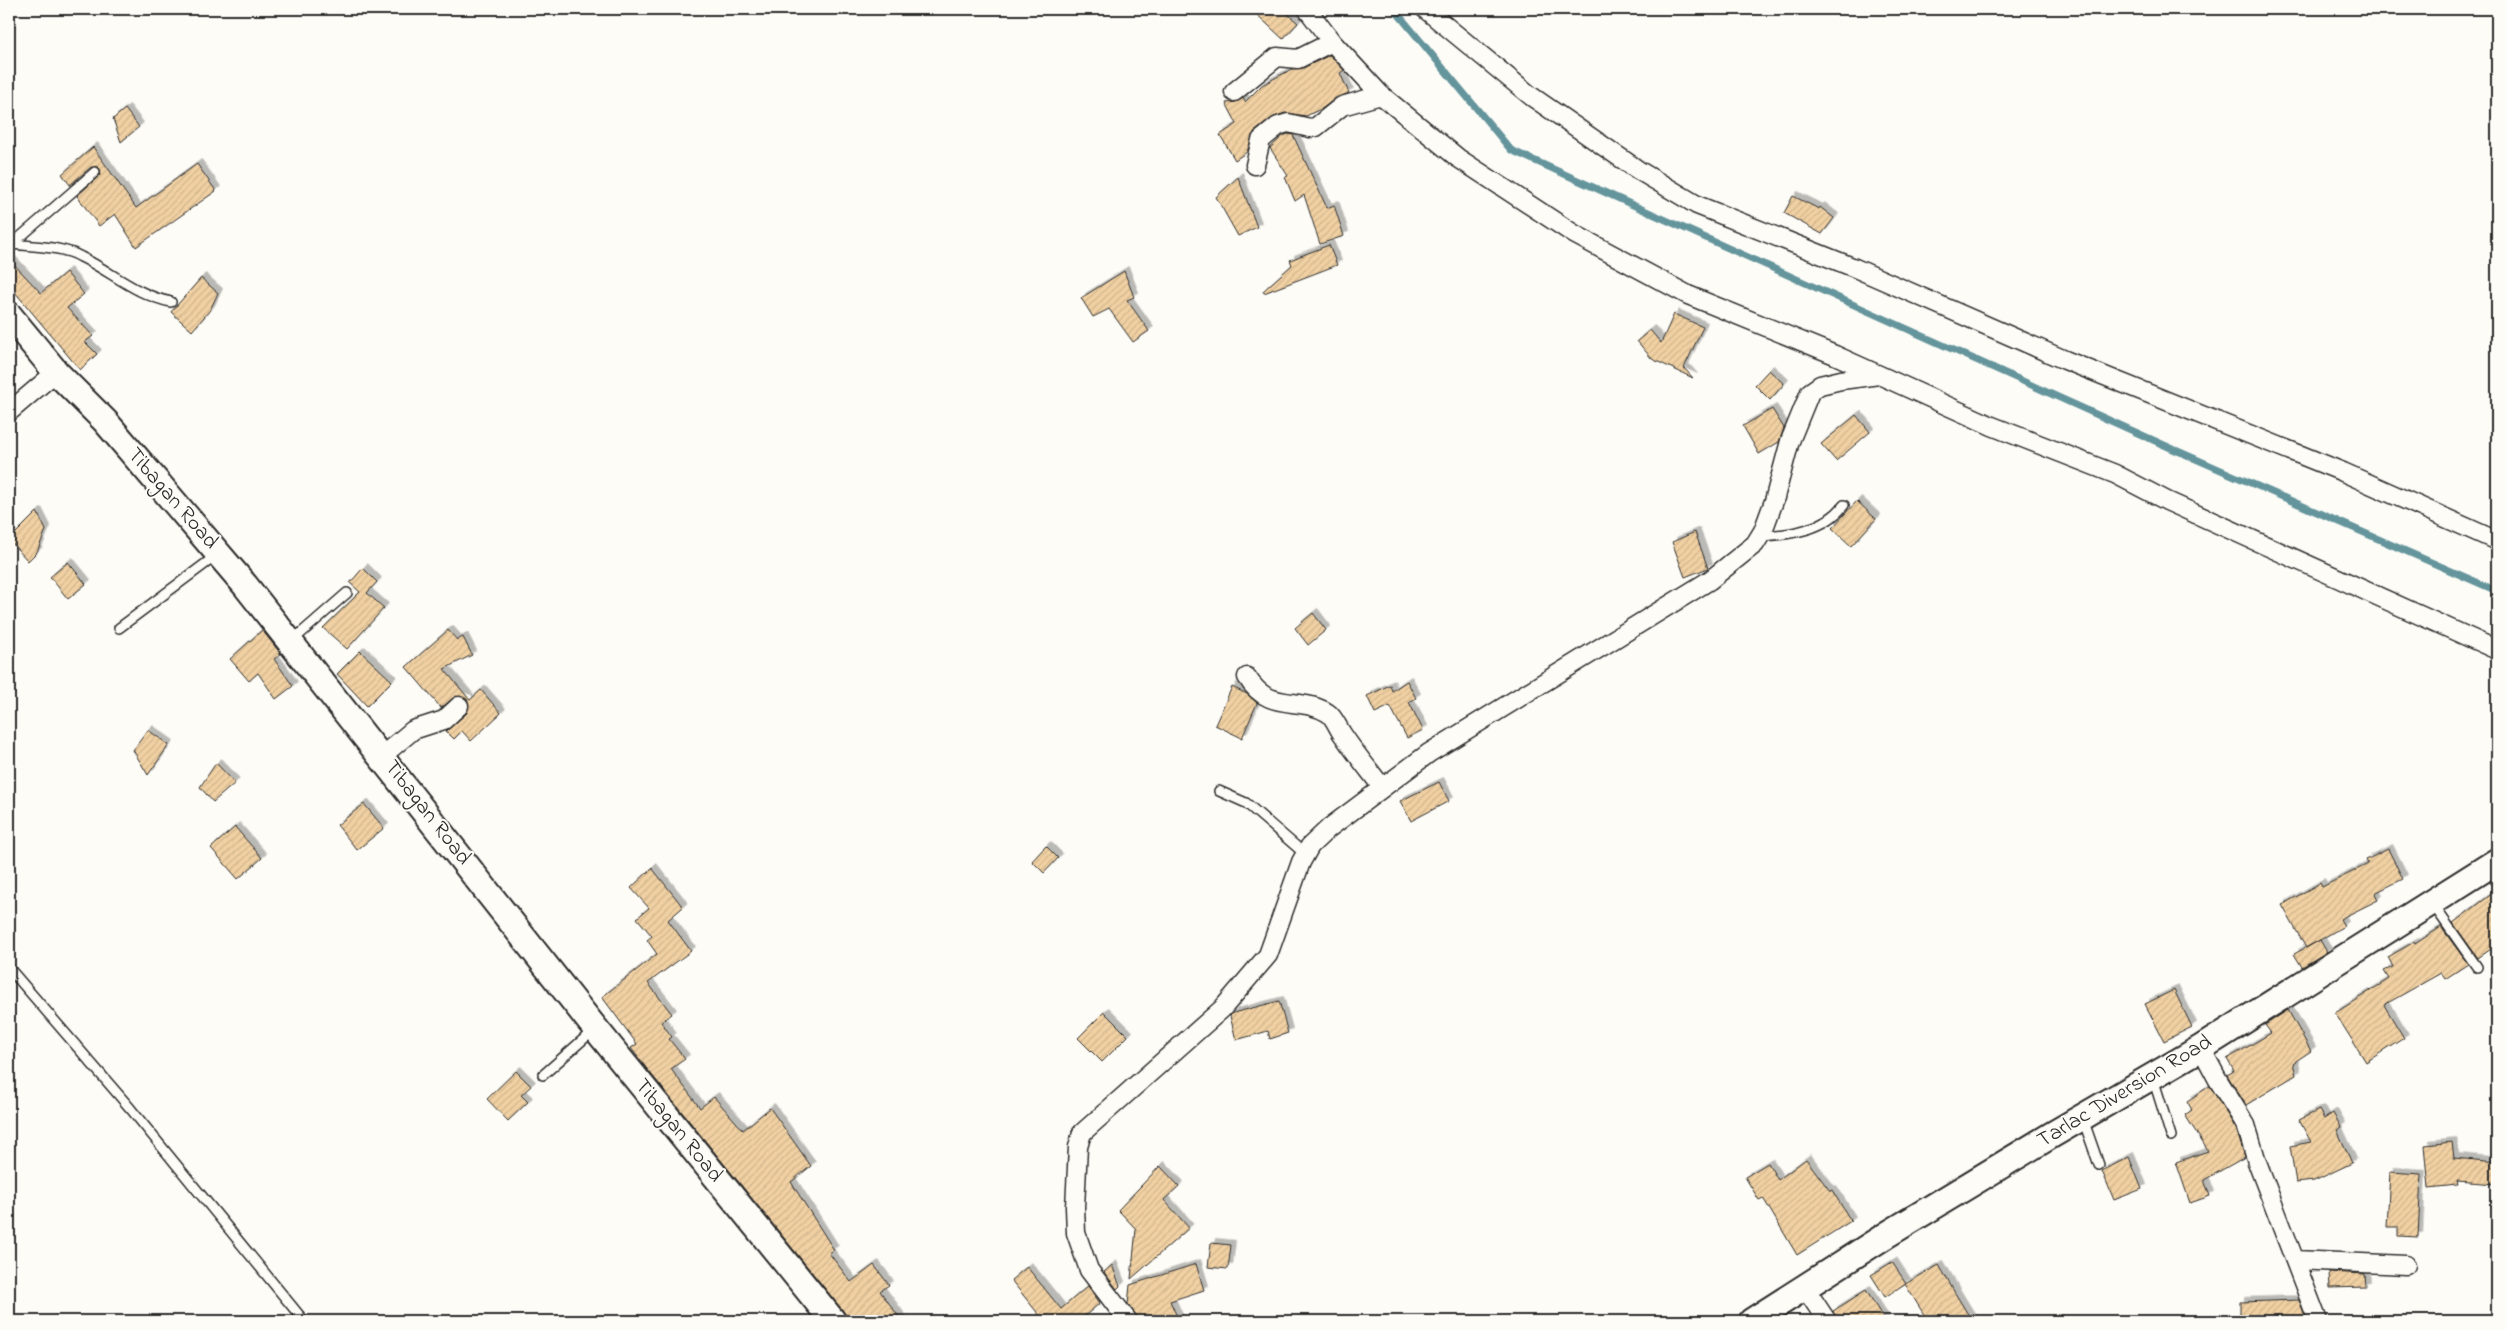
<svg xmlns="http://www.w3.org/2000/svg" width="2506" height="1330" font-family="'Indie Flower',sans-serif">
<defs>
<pattern id="building-hatch" width="6" height="6" patternUnits="userSpaceOnUse" patternTransform="scale(1.25)"><rect width="6" height="6" fill="#f1d1a3"/><path d="M-1 1l2-2M0 6l6-6M5 7l2-2" fill="none" stroke="#cfb48c"/></pattern>
<filter id="shadow"><feDropShadow dx="4.5" dy="-4.5" stdDeviation="0" flood-color="#0004"/></filter>
</defs>
<rect width="100%" height="100%" fill="#fdfcf7"/>
<filter id="ink" filterUnits="userSpaceOnUse"><feTurbulence type="fractalNoise" baseFrequency=".02" numOctaves="2"/><feDisplacementMap in="SourceGraphic" scale="10" xChannelSelector="R" yChannelSelector="G"/><feConvolveMatrix kernelMatrix="1 2 1 2 8 2 1 2 1" color-interpolation-filters="sRGB"/></filter>
<g filter="url(#ink)">
<g fill="none" stroke-linecap="round" stroke-linejoin="round">
<path stroke="#65959c" stroke-width="7" d="M 1394,9 L 1511,150 L 2173,449 L 2497,591"/>
</g>
<path fill="url(#building-hatch)" stroke="#2b2b2b" filter="url(#shadow)" d="M 1251,9 L 1282,9 L 1298,23 L 1283,39 Z
M 1330,55 L 1344,70 L 1340,73 L 1349,93 L 1336,98 L 1323,108 L 1306,116 L 1285,113 L 1272,118 L 1254,132 L 1247,152 L 1235,160 L 1220,135 L 1237,124 L 1226,103 L 1236,102 L 1243,98 L 1245,102 L 1262,85 L 1292,69 L 1303,68 Z
M 125,109 L 139,127 L 121,142 L 113,119 Z
M 1288,134 L 1293,135 L 1327,208 L 1334,205 L 1344,236 L 1320,244 L 1304,195 L 1295,201 L 1285,177 L 1288,176 L 1270,148 L 1283,136 Z
M 93,147 L 136,208 L 197,164 L 216,191 L 136,247 L 115,214 L 99,226 L 77,196 L 99,176 L 101,171 L 99,168 L 91,167 L 70,185 L 62,174 Z
M 1238,177 L 1257,227 L 1238,236 L 1216,197 Z
M 1793,196 L 1819,209 L 1820,207 L 1834,218 L 1822,234 L 1784,213 Z
M 1329,245 L 1337,265 L 1264,293 L 1263,291 L 1292,265 L 1290,260 Z
M 9,259 L 41,293 L 66,272 L 84,294 L 67,308 L 93,336 L 85,342 L 97,354 L 80,370 L 9,285 Z
M 1124,271 L 1134,297 L 1127,300 L 1149,331 L 1133,342 L 1109,309 L 1093,317 L 1081,298 Z
M 201,278 L 218,293 L 210,310 L 192,331 L 171,312 Z
M 1674,314 L 1703,327 L 1684,368 L 1693,378 L 1652,359 L 1637,341 L 1650,330 L 1661,343 Z
M 1769,370 L 1784,384 L 1770,400 L 1755,385 Z
M 1772,409 L 1784,428 L 1779,442 L 1759,454 L 1743,426 Z
M 1856,415 L 1870,432 L 1836,461 L 1821,444 Z
M 1857,501 L 1876,519 L 1851,546 L 1832,528 Z
M 37,512 L 46,530 L 37,552 L 28,561 L 9,540 Z
M 1695,532 L 1708,568 L 1685,577 L 1672,542 Z
M 68,562 L 86,584 L 68,599 L 50,577 Z
M 363,568 L 377,582 L 367,593 L 384,608 L 347,649 L 323,628 L 360,592 L 350,583 Z
M 1313,613 L 1326,630 L 1308,645 L 1295,628 Z
M 262,630 L 281,654 L 274,659 L 293,686 L 276,699 L 258,673 L 249,681 L 230,659 Z
M 448,630 L 457,640 L 463,637 L 472,655 L 444,669 L 470,700 L 481,690 L 501,713 L 471,741 L 462,731 L 454,739 L 446,731 L 467,713 L 469,704 L 467,699 L 456,696 L 441,708 L 406,667 Z
M 360,651 L 392,681 L 367,706 L 337,674 Z
M 1407,681 L 1416,698 L 1409,702 L 1423,730 L 1407,738 L 1390,706 L 1375,713 L 1367,696 L 1390,685 L 1392,691 Z
M 1232,687 L 1247,694 L 1257,703 L 1242,738 L 1215,725 Z
M 148,730 L 169,745 L 148,775 L 133,750 Z
M 216,763 L 235,783 L 213,802 L 200,787 Z
M 1439,782 L 1449,801 L 1411,821 L 1400,801 Z
M 364,804 L 384,828 L 357,850 L 337,825 Z
M 235,827 L 262,858 L 238,879 L 211,848 Z
M 1046,846 L 1058,858 L 1044,873 L 1032,861 Z
M 2388,849 L 2403,879 L 2375,893 L 2378,900 L 2340,919 L 2344,926 L 2306,948 L 2282,905 L 2320,883 L 2322,887 L 2368,864 L 2366,860 Z
M 652,868 L 683,907 L 668,920 L 691,951 L 648,983 L 672,1014 L 661,1022 L 672,1037 L 669,1039 L 685,1059 L 671,1069 L 700,1108 L 714,1097 L 743,1130 L 770,1108 L 811,1166 L 791,1182 L 834,1250 L 829,1253 L 851,1282 L 874,1265 L 889,1285 L 880,1291 L 902,1321 L 848,1321 L 844,1312 L 647,1069 L 631,1048 L 637,1044 L 602,997 L 657,954 L 647,940 L 652,936 L 637,918 L 649,908 L 631,888 Z
M 2497,890 L 2497,945 L 2478,958 L 2453,923 Z
M 2441,927 L 2468,964 L 2445,979 L 2441,973 L 2384,1005 L 2404,1038 L 2366,1062 L 2335,1013 L 2389,979 L 2384,971 L 2393,967 L 2388,957 L 2414,942 L 2415,944 Z
M 2320,940 L 2327,952 L 2302,967 L 2294,954 Z
M 2174,990 L 2192,1027 L 2164,1041 L 2145,1004 Z
M 1279,1001 L 1288,1033 L 1270,1039 L 1268,1031 L 1236,1040 L 1230,1016 L 1233,1013 Z
M 2288,1010 L 2311,1051 L 2293,1063 L 2296,1075 L 2246,1105 L 2227,1075 L 2234,1071 L 2227,1059 L 2271,1033 L 2265,1025 Z
M 1104,1012 L 1128,1036 L 1102,1062 L 1078,1038 Z
M 516,1071 L 531,1086 L 521,1095 L 528,1102 L 508,1121 L 487,1099 Z
M 2210,1086 L 2236,1129 L 2245,1157 L 2204,1180 L 2210,1196 L 2190,1203 L 2176,1162 L 2208,1151 L 2185,1115 L 2192,1110 L 2187,1101 Z
M 2319,1110 L 2324,1119 L 2333,1113 L 2341,1127 L 2337,1130 L 2352,1163 L 2314,1181 L 2296,1183 L 2290,1146 L 2311,1142 L 2299,1120 Z
M 2452,1142 L 2454,1158 L 2497,1162 L 2496,1184 L 2456,1181 L 2457,1185 L 2429,1188 L 2425,1145 Z
M 2129,1157 L 2142,1189 L 2114,1200 L 2102,1171 Z
M 1806,1159 L 1830,1191 L 1832,1190 L 1851,1221 L 1797,1255 L 1763,1198 L 1759,1200 L 1745,1177 L 1768,1163 L 1778,1180 Z
M 1160,1166 L 1179,1186 L 1164,1200 L 1189,1228 L 1131,1279 L 1136,1229 L 1118,1210 Z
M 2390,1172 L 2421,1174 L 2418,1237 L 2398,1236 L 2398,1227 L 2387,1227 Z
M 1211,1243 L 1231,1245 L 1228,1269 L 1208,1267 Z
M 1892,1262 L 1906,1283 L 1885,1297 L 1871,1275 Z
M 1196,1264 L 1204,1290 L 1170,1301 L 1179,1321 L 1140,1321 L 1128,1304 L 1130,1285 Z
M 1112,1265 L 1120,1286 L 1117,1289 L 1104,1272 Z
M 1939,1265 L 1955,1293 L 1972,1321 L 1928,1321 L 1905,1284 Z
M 1027,1267 L 1061,1309 L 1088,1286 L 1100,1303 L 1079,1321 L 1044,1321 L 1011,1280 Z
M 2329,1272 L 2365,1274 L 2366,1287 L 2330,1288 Z
M 1866,1290 L 1885,1321 L 1837,1321 L 1833,1311 Z
M 2299,1300 L 2307,1321 L 2240,1321 L 2240,1302 Z"/>
<g fill="none" stroke-linecap="round" stroke-linejoin="round">
<g stroke="#2b2b2b" stroke-width="12">
<path id="lane" d="M 13,244 C 34,247 62,246 81,257 C 112,272 136,295 171,302
M 11,245 L 95,172
M 1760,536 C 1790,535 1825,530 1844,505
M 119,628 L 217,555
M 292,641 L 347,593
M 1219,791 L 1246,803 L 1305,854
M 2432,903 L 2477,967
M 9,968 L 130,1108 L 304,1321
M 543,1075 L 595,1029
M 2153,1078 L 2171,1136
M 2083,1119 L 2099,1165"/>
</g>
<g stroke="#2b2b2b" stroke-width="21">
<path id="street" d="M 1307,9 L 1332,42 L 1381,95 L 1458,158 L 1574,234 L 1688,295 L 1835,355 L 1992,426 L 2115,474 L 2167,501 L 2497,650
M 1425,9 L 1531,96 L 1638,170 L 1697,205 L 1855,268 L 2065,360 L 2343,472 L 2497,541
M 1234,92 L 1277,57 L 1298,59 L 1332,42
M 1255,165 L 1261,140 L 1278,126 L 1288,123 L 1310,128 L 1316,127 L 1342,106 L 1381,95
M 9,412 L 56,372
M 1247,677 C 1269,714 1300,695 1328,713 C 1334,717 1338,728 1343,735 C 1355,753 1369,770 1382,787
M 382,756 L 413,730 L 444,720 L 459,706
M 2201,1048 L 2218,1080 L 2246,1125 L 2257,1162 L 2318,1321
M 2295,1260 L 2406,1265
M 1805,1288 L 1827,1321
M 1128,1321 L 1089,1270 L 1076,1233 L 1075,1207 L 1078,1147 L 1082,1133 L 1222,1009 L 1268,955 L 1301,862 L 1310,846 L 1329,828 L 1429,753 L 1710,580 L 1755,544 L 1763,531 L 1774,501 L 1790,441 L 1810,392 L 1820,385 L 1841,380 L 1879,375"/>
</g>
<g stroke="#2b2b2b" stroke-width="29">
<path id="secondary" d="M 9,315 L 56,372 L 105,421 L 245,585 L 591,1023 L 833,1321
M 1752,1321 L 1888,1234 L 2050,1136 L 2201,1048 L 2497,861"/>
</g>
<use href="#lane" stroke="#fdfcf7" stroke-width="9"/>
<use href="#street" stroke="#fdfcf7" stroke-width="18"/>
<use href="#secondary" stroke="#fdfcf7" stroke-width="25"/>
</g>
</g>
<g text-anchor="middle" dominant-baseline="central" stroke-width="4" stroke-linejoin="round" paint-order="stroke">
<g font-size="22" fill="#2b2b2b" stroke="#fdfcf7">
<text transform="translate(172 499) rotate(49)">Tibagan Road</text>
<text transform="translate(427 813) rotate(52)">Tibagan Road</text>
<text transform="translate(2125 1092) rotate(-31)">Tarlac Diversion Road</text>
<text transform="translate(678 1131) rotate(51)">Tibagan Road</text>
</g>
</g>
<rect width="2506" height="1330" fill="none" stroke="#fdfcf7" stroke-width="30"/>
<rect x="15" y="15" width="2476" height="1300" fill="none" stroke="#2b2b2b" stroke-width="2" filter="url(#ink)"/>
</svg>
